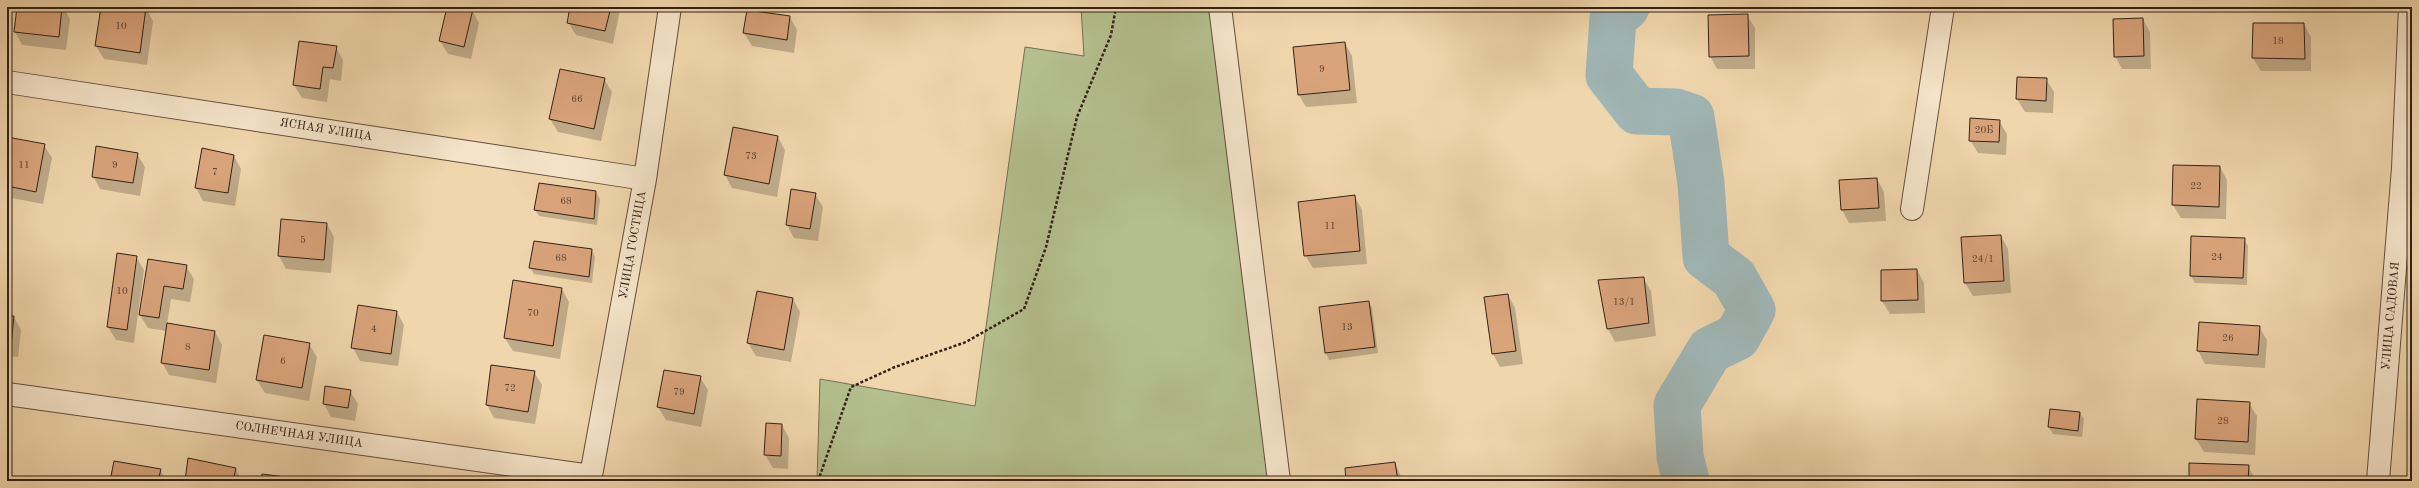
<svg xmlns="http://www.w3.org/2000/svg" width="2419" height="488" font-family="'Old Standard TT',serif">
<rect width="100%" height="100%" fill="#f0d6ac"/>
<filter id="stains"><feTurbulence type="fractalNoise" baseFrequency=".005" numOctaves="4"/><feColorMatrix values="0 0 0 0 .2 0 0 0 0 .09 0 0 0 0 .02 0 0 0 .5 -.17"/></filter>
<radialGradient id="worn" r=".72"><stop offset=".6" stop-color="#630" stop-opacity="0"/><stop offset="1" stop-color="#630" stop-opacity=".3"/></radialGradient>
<path fill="#b4bf8e" stroke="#737053" d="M 1081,7 L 1212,7 L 1268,481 L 817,481 L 820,379 L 975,406 L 1025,47 L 1084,56 Z"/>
<path fill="#0003" d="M 18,7 L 63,7 L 70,19 L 66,50 L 22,45 L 15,32 Z
M 102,7 L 146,8 L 153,21 L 147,65 L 104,59 L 96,46 Z
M 448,7 L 472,10 L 479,23 L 471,59 L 448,54 L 440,41 Z
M 571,7 L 618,7 L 620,10 L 613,44 L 576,35 L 568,22 Z
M 1302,7 L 1317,7 L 1303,8 Z
M 1802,7 L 1842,7 L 1842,9 L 1804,9 Z
M 748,11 L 790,17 L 797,30 L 794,53 L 752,46 L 744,33 Z
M 1747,15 L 1755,28 L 1755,69 L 1717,69 L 1710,56 Z
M 2143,19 L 2150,32 L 2151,69 L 2122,69 L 2115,56 Z
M 2304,24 L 2311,37 L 2311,71 L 2261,71 L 2253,58 Z
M 1345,43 L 1352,56 L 1357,103 L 1306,107 L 1299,95 Z
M 336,47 L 343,60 L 341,81 L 330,79 L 327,102 L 302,98 L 294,85 Z
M 604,79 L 612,92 L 601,141 L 558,132 L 550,119 Z
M 2046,79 L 2054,92 L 2053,113 L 2025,112 L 2017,99 Z
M 1999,121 L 2007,134 L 2006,155 L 1978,153 L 1970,140 Z
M 734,128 L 778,137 L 785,150 L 777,197 L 732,188 L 725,175 Z
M 7,138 L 44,145 L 52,158 L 43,204 L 7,197 Z
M 203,149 L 234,156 L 241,169 L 235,206 L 203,201 L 196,188 Z
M 137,154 L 145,167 L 140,196 L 100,189 L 93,176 Z
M 2174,166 L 2220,167 L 2227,180 L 2226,219 L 2181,218 L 2173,205 Z
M 1877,179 L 1884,192 L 1886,221 L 1849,223 L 1842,210 L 1840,180 Z
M 596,192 L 600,199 L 597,225 L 539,216 L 535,210 Z
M 815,194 L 823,207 L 818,241 L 794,238 L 787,225 Z
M 1355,197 L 1362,210 L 1367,264 L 1313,268 L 1305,255 Z
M 327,224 L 334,237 L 331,273 L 286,269 L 279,256 Z
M 2001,236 L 2008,249 L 2011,293 L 1973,296 L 1965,283 Z
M 2192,237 L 2244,239 L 2248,246 L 2247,285 L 2195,283 L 2191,276 Z
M 592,250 L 595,257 L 592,283 L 534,274 L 530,267 Z
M 136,257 L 144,270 L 134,343 L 116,340 L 108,327 Z
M 149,260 L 186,266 L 194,279 L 190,302 L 171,299 L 167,324 L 215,332 L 222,345 L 216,383 L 169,375 L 162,362 L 167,331 L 148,328 L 140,315 Z
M 1917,270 L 1924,283 L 1925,313 L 1890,314 L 1882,301 Z
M 1643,278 L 1651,291 L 1656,336 L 1615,342 L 1608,329 L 1600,281 Z
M 514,281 L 562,289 L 569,302 L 560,359 L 513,351 L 505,338 Z
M 758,292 L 793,299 L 800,312 L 791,362 L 756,356 L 748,343 Z
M 1508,295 L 1515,308 L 1523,364 L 1500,367 L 1493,354 L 1485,298 Z
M 1369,302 L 1372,308 L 1378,353 L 1329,360 L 1326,353 L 1320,308 Z
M 397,312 L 404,325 L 398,366 L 360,361 L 353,348 Z
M 7,317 L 14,317 L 21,330 L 18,357 L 7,356 Z
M 2259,327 L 2267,340 L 2265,368 L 2205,364 L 2198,351 Z
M 309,344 L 317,357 L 309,401 L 265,393 L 257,380 Z
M 492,366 L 534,372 L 542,385 L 535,424 L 494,418 L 487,405 Z
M 700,377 L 708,390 L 701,427 L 666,420 L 658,407 Z
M 326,387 L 350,391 L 358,404 L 355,421 L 331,417 L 324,404 Z
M 2198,400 L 2249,403 L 2257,416 L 2255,455 L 2204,452 L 2196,439 Z
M 2080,413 L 2084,419 L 2082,437 L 2053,434 L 2049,427 Z
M 782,425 L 789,438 L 788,469 L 773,468 L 765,455 Z
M 1395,463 L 1403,481 L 1347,481 Z
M 2248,466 L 2256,481 L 2190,481 Z
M 235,468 L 242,481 L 186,481 Z
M 160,470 L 167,481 L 111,481 Z"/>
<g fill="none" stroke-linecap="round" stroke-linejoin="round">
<path stroke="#a0b6b6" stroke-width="47" d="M 1626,7 L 1613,18 L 1609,75 L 1637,111 L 1676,112 L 1691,117 L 1701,183 L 1706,257 L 1734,278 L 1752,310 L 1737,337 L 1710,350 L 1677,405 L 1680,456 L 1686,481"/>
</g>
<path fill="#daa47b" stroke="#322118" d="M 17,7 L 62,7 L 59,37 L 14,32 Z
M 101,7 L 146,7 L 140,53 L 95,46 Z
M 447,7 L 473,9 L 464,47 L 439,41 Z
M 570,7 L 611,7 L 605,31 L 567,23 Z
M 747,10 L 790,16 L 787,40 L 743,33 Z
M 1748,14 L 1749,56 L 1709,57 L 1708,15 Z
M 2143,18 L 2144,56 L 2114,57 L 2113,19 Z
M 2253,23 L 2304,23 L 2305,59 L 2252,58 Z
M 299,41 L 337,46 L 333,68 L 323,67 L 320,89 L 293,85 Z
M 1345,42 L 1350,90 L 1298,95 L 1293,47 Z
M 560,69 L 605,78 L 594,129 L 549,119 Z
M 2017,77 L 2047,78 L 2046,101 L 2016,99 Z
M 1970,118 L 2000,120 L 1999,142 L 1969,141 Z
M 733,127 L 778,136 L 769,184 L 724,175 Z
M 7,137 L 45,144 L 36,192 L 7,186 Z
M 96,146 L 138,153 L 133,183 L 92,177 Z
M 202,148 L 234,155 L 228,193 L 195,188 Z
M 2173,165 L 2220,166 L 2219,207 L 2172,205 Z
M 1877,178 L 1879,208 L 1841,210 L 1839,180 Z
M 539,183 L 596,191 L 594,219 L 534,210 Z
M 791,189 L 816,193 L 810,229 L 786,225 Z
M 1355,195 L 1360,251 L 1304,256 L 1298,202 Z
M 281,219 L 327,223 L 324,260 L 278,256 Z
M 2001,235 L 2004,281 L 1964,283 L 1961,237 Z
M 2191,236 L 2245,238 L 2243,278 L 2190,276 Z
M 534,241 L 592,249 L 589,277 L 529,268 Z
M 117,253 L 137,256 L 127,330 L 107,327 Z
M 148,259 L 187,265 L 183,289 L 164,286 L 159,318 L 139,315 Z
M 1917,269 L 1918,300 L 1881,301 L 1881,270 Z
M 1644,277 L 1649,323 L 1607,329 L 1598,280 Z
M 513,280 L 562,288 L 553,346 L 504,338 Z
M 757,291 L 793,298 L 784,350 L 747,343 Z
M 1508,294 L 1516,351 L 1492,354 L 1484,297 Z
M 1369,301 L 1375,347 L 1325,353 L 1319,307 Z
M 358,305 L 397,311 L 391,354 L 351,348 Z
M 7,316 L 14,316 L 11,345 L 7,344 Z
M 2199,322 L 2260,326 L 2258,355 L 2197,351 Z
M 167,323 L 215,331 L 209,370 L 161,363 Z
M 264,335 L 310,343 L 302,388 L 256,380 Z
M 491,365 L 535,371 L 528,412 L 486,405 Z
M 664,370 L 701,376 L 694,414 L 657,407 Z
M 325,386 L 351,390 L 348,408 L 323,404 Z
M 2197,399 L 2250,402 L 2248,442 L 2195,439 Z
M 2050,409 L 2080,412 L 2078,431 L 2048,427 Z
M 766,423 L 782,424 L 781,456 L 764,455 Z
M 188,458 L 236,468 L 233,481 L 185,481 Z
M 114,461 L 161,469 L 158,481 L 110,481 Z
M 1395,462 L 1398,481 L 1346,481 L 1345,468 Z
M 2189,463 L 2249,465 L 2248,481 L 2189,481 Z
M 262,474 L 301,479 L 301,481 L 261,481 Z"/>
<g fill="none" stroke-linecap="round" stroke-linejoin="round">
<g stroke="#624e3d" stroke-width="24">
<path id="street" d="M 1220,7 L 1279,481
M 7,82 L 645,179
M 1912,209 L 1943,7
M 7,394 L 591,476
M 590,481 L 645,179 L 670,7
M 2378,481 L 2403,168 L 2410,7"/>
</g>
<path stroke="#322118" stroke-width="2.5" stroke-dasharray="3 2" stroke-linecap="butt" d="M 818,481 L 851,387 L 895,367 L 966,342 L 1024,309 L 1046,247 L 1077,117 L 1111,35 L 1116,7"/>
<use href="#street" stroke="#f5e4c9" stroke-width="22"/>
</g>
<g text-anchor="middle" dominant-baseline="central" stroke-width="3" stroke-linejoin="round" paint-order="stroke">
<g font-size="10" fill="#5c4231">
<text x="121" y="26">10</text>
<text x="2278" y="41">18</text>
<text x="1322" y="69">9</text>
<text x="577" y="99">66</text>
<text x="1984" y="130">20Б</text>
<text x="751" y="156">73</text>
<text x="24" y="165">11</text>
<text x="115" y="165">9</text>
<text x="215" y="172">7</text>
<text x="2196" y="186">22</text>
<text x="566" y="201">68</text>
<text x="1330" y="226">11</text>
<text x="303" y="240">5</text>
<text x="2217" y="257">24</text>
<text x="561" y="258">68</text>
<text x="1983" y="259">24/1</text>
<text x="122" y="291">10</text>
<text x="1624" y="302">13/1</text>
<text x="533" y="313">70</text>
<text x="1347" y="327">13</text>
<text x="374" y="329">4</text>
<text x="2228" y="338">26</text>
<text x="188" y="347">8</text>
<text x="283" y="361">6</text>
<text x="510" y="388">72</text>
<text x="679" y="392">79</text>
<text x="2223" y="421">28</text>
</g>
<g font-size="12" fill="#322118" stroke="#f5e4c9">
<text transform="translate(326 130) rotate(9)">ЯСНАЯ УЛИЦА</text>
<text transform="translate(633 245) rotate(-80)">УЛИЦА ГОСТИЦА</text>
<text transform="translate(2391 316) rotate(-85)">УЛИЦА САДОВАЯ</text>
<text transform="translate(299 435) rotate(8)">СОЛНЕЧНАЯ УЛИЦА</text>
</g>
</g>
<rect width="2419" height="488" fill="none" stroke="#f0d6ac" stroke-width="24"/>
<rect x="8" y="8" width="2403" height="472" fill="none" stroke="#322118" stroke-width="2"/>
<rect x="12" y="12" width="2395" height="464" fill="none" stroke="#322118"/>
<rect width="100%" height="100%" filter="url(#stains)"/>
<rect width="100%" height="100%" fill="url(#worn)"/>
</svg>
